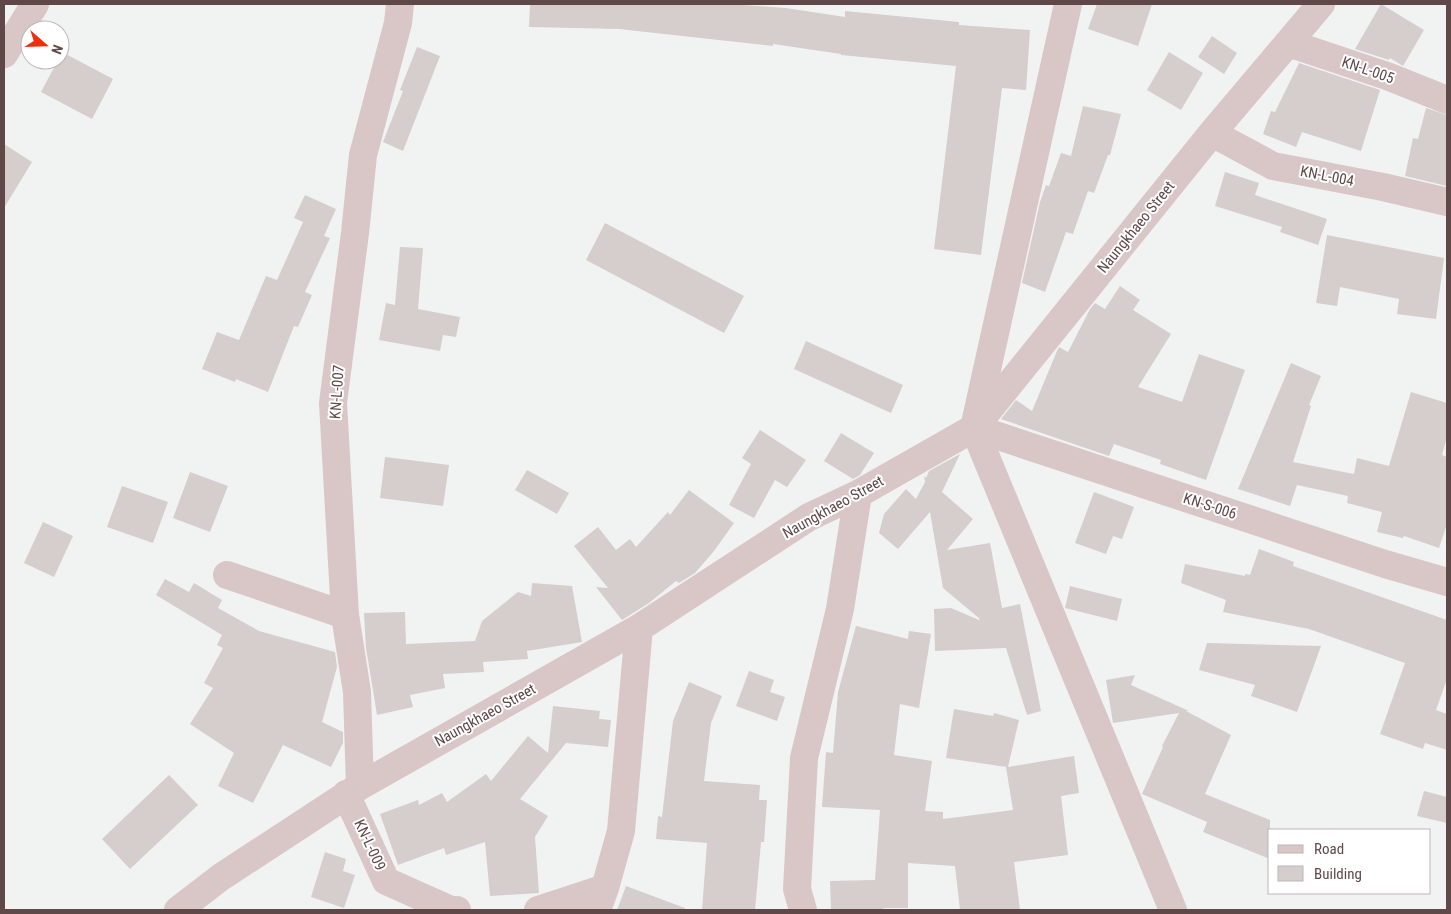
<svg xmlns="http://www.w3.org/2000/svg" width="1451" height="914" font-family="'Roboto Condensed',sans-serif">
<rect width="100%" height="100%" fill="#f0f3f2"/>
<path fill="#d5cecc" d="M 530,4 L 730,4 L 786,8 L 845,17 L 845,11 L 959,22 L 959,25 L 1030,30 L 1026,90 L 1002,88 L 981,255 L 934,249 L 956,66 L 841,55 L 841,54 L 773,44 L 773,46 L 619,29 L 529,27 Z
M 1097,4 L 1152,4 L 1138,46 L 1088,29 Z
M 1381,4 L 1424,30 L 1403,66 L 1390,58 L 1389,60 L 1355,49 Z
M 1212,36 L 1237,53 L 1224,74 L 1198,57 Z
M 417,47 L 440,56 L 403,151 L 383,142 L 403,91 L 400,90 Z
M 62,52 L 113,79 L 92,119 L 41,92 L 58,60 L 60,60 Z
M 1169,52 L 1203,73 L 1181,110 L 1147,90 Z
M 1299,63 L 1380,90 L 1361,151 L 1302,132 L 1296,147 L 1263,134 L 1271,111 L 1275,112 Z
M 1083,106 L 1121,114 L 1110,155 L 1108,155 L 1094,193 L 1088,191 L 1073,234 L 1066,232 L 1045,292 L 1022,283 L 1040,202 L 1046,185 L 1049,186 L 1061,153 L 1071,156 Z
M 1426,108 L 1447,115 L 1447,186 L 1405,176 L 1413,138 L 1418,139 Z
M 4,144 L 32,162 L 4,208 Z
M 1225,172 L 1259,183 L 1255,195 L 1327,219 L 1318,245 L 1280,232 L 1282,227 L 1215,206 Z
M 305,195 L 336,209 L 324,236 L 330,238 L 305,292 L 312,295 L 298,327 L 294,326 L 268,392 L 236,379 L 235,382 L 202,369 L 217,332 L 239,340 L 266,276 L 277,280 L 303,222 L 294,218 Z
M 605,223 L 744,296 L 724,333 L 586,260 Z
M 1327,235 L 1444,258 L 1436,319 L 1397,314 L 1399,299 L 1340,287 L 1337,306 L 1316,303 Z
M 400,247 L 423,248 L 418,309 L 460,317 L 456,337 L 443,335 L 440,351 L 379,340 L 386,303 L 395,305 Z
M 1120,286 L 1140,300 L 1133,310 L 1171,334 L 1138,387 L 1182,402 L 1199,354 L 1245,370 L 1206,480 L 1160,464 L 1161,460 L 1114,444 L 1109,456 L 1001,419 L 1016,400 L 1032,411 L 1057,351 L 1059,347 L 1068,352 L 1090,309 L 1095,303 L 1105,309 Z
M 806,341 L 903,385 L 891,413 L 794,369 Z
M 1291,363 L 1321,376 L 1309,405 L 1311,406 L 1293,462 L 1354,474 L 1357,458 L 1389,466 L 1411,392 L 1447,403 L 1447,437 L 1442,455 L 1447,457 L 1447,524 L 1439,548 L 1404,536 L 1403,538 L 1377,532 L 1382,512 L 1347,503 L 1348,496 L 1297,485 L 1290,506 L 1238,489 Z
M 760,430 L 806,460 L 787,487 L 775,480 L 754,518 L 729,505 L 751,464 L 742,458 Z
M 841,433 L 874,453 L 860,475 L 853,479 L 824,461 Z
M 960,454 L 942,492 L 973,519 L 947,550 L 990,543 L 1002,608 L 1020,604 L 1041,711 L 1027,715 L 1006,648 L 935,651 L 934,609 L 951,608 L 979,620 L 980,619 L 943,588 L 930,512 L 898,549 L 879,533 L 884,514 L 906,489 L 916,499 L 925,482 L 924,476 L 926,478 L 929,471 Z
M 385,457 L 449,465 L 443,506 L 380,498 Z
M 527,470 L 569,493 L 557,514 L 515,490 Z
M 190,472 L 228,486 L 210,532 L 173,518 Z
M 122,486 L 168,502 L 153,543 L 107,527 Z
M 689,490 L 734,523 L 714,551 L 695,573 L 679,583 L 676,581 L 649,603 L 622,620 L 596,587 L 608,588 L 574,546 L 598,527 L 616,550 L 630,539 L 636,547 L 668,512 L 670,515 Z
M 1094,492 L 1134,507 L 1122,539 L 1113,536 L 1106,554 L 1075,543 Z
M 43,522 L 73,536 L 54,577 L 24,563 Z
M 1259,549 L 1294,562 L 1293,566 L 1447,620 L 1447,679 L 1436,710 L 1447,714 L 1447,750 L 1425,743 L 1423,749 L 1380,734 L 1405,663 L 1309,629 L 1223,612 L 1226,600 L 1181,583 L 1185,564 L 1245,576 L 1245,574 L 1250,575 Z
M 165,579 L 189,592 L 194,583 L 222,600 L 218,608 L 259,631 L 335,652 L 337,667 L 322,722 L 343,732 L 343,743 L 331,767 L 283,745 L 253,803 L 218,786 L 234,753 L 190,724 L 213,688 L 204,683 L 223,648 L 217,645 L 222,635 L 156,595 Z
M 532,583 L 572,586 L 582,642 L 527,651 L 528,659 L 483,662 L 484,672 L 443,674 L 445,688 L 410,695 L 413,707 L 377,715 L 366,648 L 364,613 L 405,612 L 406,644 L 475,641 L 482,621 L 518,592 L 531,596 Z
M 1070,586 L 1122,599 L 1117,621 L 1065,608 Z
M 856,626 L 908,639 L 909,631 L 931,634 L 919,708 L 900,704 L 894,755 L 932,761 L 925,811 L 943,812 L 943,819 L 1013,810 L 1006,767 L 946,758 L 954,709 L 993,716 L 994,713 L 1019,720 L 1008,767 L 1074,756 L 1079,793 L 1061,796 L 1068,855 L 1014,862 L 1020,910 L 960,910 L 955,866 L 908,863 L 908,908 L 883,908 L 883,910 L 831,910 L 830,881 L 875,880 L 880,810 L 822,807 L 826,752 L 833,753 L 838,692 Z
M 1207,643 L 1321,646 L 1297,712 L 1251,696 L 1255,685 L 1199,670 Z
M 749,671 L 774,680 L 770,692 L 785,697 L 777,721 L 736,706 Z
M 1135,675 L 1131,685 L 1189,711 L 1186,711 L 1231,735 L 1205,794 L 1270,820 L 1270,859 L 1203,832 L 1207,822 L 1142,794 L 1163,747 L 1162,746 L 1179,713 L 1113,723 L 1106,680 Z
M 689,682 L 722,696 L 711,723 L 704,781 L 760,785 L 759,800 L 767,800 L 764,842 L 761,842 L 755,910 L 702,910 L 707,843 L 656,839 L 658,816 L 662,817 L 673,721 Z
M 553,706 L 600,711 L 599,719 L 611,720 L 608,747 L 566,743 L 520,799 L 548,816 L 535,837 L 539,893 L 490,896 L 485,842 L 446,855 L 444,848 L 398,865 L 380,814 L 418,800 L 419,805 L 442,793 L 447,802 L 486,774 L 491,781 L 528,736 L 548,753 Z
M 169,775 L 198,805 L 130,869 L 102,839 Z
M 1424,791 L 1447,797 L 1447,823 L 1417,816 Z
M 325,852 L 346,859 L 343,871 L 355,875 L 344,908 L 311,897 Z
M 626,886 L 685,908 L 685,910 L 617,910 Z"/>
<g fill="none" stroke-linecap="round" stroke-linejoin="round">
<path stroke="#d8c7c6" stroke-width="28" d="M 1068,4 L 974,428 L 1173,910
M 1288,43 L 1387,76 L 1447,100
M 4,54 L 35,4
M 1212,133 L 1273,166 L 1383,187 L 1447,202
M 974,428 L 1385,564 L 1447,582
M 227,575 L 345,615
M 360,786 L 357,692 L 345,615 L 333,403 L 355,233 L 363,155 L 398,23 L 400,4
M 346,794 L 386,881 L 451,910 L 457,910
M 178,910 L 221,877 L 360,786 L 639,628 L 809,517 L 858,494 L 974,428 L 1212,133 L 1321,4
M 538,910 L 605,888
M 597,910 L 605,888 L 621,831 L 639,628
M 803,910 L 797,889 L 804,758 L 840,609 L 858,494"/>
</g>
<g text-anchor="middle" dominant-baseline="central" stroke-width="4" stroke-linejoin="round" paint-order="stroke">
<g font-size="15" fill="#5f4847" stroke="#fff">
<text transform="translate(1368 70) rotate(19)">KN-L-005</text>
<text transform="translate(1327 176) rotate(11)">KN-L-004</text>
<text transform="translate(1136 227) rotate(-51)">Naungkhaeo Street</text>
<text transform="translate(337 392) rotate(-86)">KN-L-007</text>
<text transform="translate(1210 506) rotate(18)">KN-S-006</text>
<text transform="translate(833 507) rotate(-29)">Naungkhaeo Street</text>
<text transform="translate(485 715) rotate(-29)">Naungkhaeo Street</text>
<text transform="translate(370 845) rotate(65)">KN-L-009</text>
</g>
</g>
<rect width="1451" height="914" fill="none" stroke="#5f4847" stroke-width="10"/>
<rect x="1268" y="829" width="162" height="65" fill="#ffffff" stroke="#bfb6b5"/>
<rect x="1278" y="845" width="25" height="8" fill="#d8c7c6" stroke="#bfb6b5"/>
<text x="1314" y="854" font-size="15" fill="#5f4847">Road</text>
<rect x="1278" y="866" width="25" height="15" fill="#d5cecc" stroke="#bfb6b5"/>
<text x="1314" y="879" font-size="15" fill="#5f4847">Building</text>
<g transform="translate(45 45) rotate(110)"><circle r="24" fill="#ffffff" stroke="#bfb6b5"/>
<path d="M0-4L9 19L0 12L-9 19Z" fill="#ef2e0e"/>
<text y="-8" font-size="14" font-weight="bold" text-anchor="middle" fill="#5f4847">N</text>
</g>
</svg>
